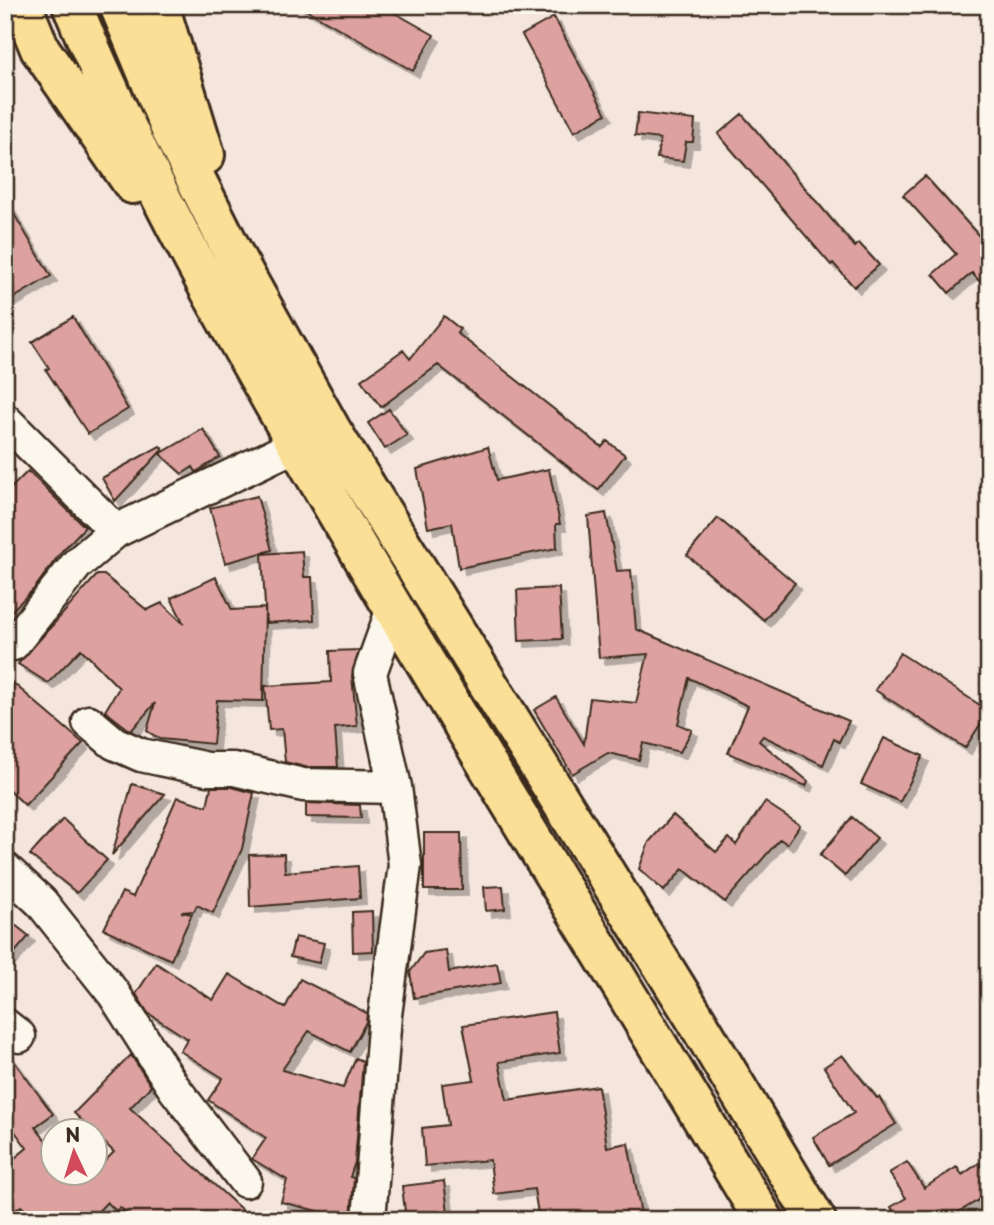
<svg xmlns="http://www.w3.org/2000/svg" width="994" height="1225" font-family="'Playpen Sans',sans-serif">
<defs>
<filter id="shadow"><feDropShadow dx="6" dy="6" stdDeviation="0" flood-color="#0004"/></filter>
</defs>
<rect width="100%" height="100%" fill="#f5e6dd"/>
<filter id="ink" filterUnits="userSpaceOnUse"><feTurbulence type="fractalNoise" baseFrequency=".0143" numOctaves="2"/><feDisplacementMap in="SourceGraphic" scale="14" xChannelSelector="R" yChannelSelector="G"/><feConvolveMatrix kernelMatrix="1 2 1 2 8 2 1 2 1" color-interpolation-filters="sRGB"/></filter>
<g filter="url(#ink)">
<path fill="#dda2a0" stroke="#3b2a1e" stroke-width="2" filter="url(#shadow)" d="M 298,5 L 381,5 L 434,35 L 413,71 Z
M 554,17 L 606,114 L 574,132 L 522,35 Z
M 638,113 L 695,120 L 693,142 L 686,142 L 683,161 L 657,158 L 660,139 L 635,136 Z
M 742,114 L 855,247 L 859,243 L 879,265 L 854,287 L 833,263 L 831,265 L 718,134 Z
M 925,176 L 989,247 L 989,292 L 972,273 L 949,293 L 933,274 L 956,254 L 903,195 Z
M 5,199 L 51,276 L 5,303 Z
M 444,316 L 460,329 L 457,333 L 602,447 L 607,441 L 625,455 L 598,490 L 438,365 L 381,407 L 361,380 L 403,350 L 410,359 Z
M 73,317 L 128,409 L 88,434 L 46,370 L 49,368 L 32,342 Z
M 389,409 L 407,435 L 385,449 L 368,423 Z
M 203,429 L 220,457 L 196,472 L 193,467 L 182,474 L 160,454 Z
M 160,446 L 163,449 L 115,501 L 102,478 Z
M 488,447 L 497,480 L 549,469 L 560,524 L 556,524 L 557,548 L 459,568 L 452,523 L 428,528 L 417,469 Z
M 28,471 L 85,527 L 62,551 L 34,589 L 5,617 L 5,494 Z
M 257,496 L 272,550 L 225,563 L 210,508 Z
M 606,513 L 617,571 L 631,570 L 636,629 L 849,721 L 839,742 L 834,739 L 823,765 L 763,736 L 759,741 L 808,781 L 806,786 L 728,753 L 748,706 L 689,678 L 678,724 L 692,730 L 680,752 L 643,743 L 639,760 L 608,753 L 572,774 L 534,710 L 556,697 L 584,744 L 590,698 L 636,703 L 648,654 L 599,658 L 588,516 Z
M 718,518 L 795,583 L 764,620 L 687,555 Z
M 302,551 L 304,577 L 312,577 L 314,620 L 266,623 L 262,554 Z
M 97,575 L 104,575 L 147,610 L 162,603 L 184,624 L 171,598 L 216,577 L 232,610 L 265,608 L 263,701 L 217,700 L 213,744 L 160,739 L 147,731 L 155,703 L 131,731 L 105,711 L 119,688 L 81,649 L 48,683 L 18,664 Z
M 559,588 L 562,639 L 519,641 L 517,590 Z
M 359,650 L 352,676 L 357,726 L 335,728 L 338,767 L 305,767 L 285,762 L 282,729 L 269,730 L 265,686 L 331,682 L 330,651 Z
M 900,653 L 989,711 L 965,748 L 875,690 Z
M 5,676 L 83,743 L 25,805 L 5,786 Z
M 884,738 L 923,756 L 900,802 L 861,784 Z
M 132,784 L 165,794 L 112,855 Z
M 211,787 L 232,787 L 254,793 L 242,849 L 213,913 L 197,905 L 194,911 L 181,912 L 192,914 L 171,960 L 104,929 L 122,892 L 133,897 L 177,797 L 207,806 Z
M 765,802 L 800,825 L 787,844 L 780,839 L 725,902 L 683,869 L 664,891 L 639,869 L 649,842 L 673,815 L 716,852 L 729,838 L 736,845 Z
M 306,803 L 360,805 L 361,818 L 306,817 Z
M 852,817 L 877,838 L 845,876 L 820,855 Z
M 63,819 L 107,860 L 77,893 L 30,855 Z
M 424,833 L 461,833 L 462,890 L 424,890 Z
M 284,854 L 285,872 L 358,866 L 360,898 L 250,907 L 249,855 Z
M 503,886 L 505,909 L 486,911 L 484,887 Z
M 372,911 L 373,951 L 353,952 L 352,912 Z
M 5,917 L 29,936 L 5,964 Z
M 295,937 L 324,943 L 319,963 L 290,957 Z
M 446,950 L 449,972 L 497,963 L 501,983 L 414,998 L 410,972 L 424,953 Z
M 156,963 L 213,1000 L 229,974 L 285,1008 L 300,979 L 367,1013 L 366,1022 L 350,1052 L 309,1031 L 282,1070 L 343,1088 L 356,1058 L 363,1061 L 355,1162 L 350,1177 L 354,1178 L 351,1219 L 281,1202 L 287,1180 L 252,1159 L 266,1138 L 208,1100 L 223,1078 L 180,1051 L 188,1039 L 148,1013 L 136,994 Z
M 554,1012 L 560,1053 L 499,1062 L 507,1100 L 598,1086 L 607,1147 L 628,1143 L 642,1220 L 539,1220 L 534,1189 L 494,1194 L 490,1160 L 425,1166 L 422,1128 L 448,1125 L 442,1084 L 474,1080 L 463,1025 Z
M 5,1049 L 53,1114 L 35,1127 L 52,1148 L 52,1172 L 94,1172 L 114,1152 L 74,1113 L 131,1055 L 151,1086 L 130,1108 L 253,1220 L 135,1220 L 120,1207 L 116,1211 L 107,1202 L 90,1220 L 36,1220 L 21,1206 L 14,1211 L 5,1200 L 5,1166 L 27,1148 L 5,1118 Z
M 842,1055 L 877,1098 L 879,1097 L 896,1124 L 829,1165 L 813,1137 L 854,1113 L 824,1067 Z
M 907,1162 L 924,1188 L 957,1167 L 962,1175 L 979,1163 L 989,1177 L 989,1194 L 945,1220 L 899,1220 L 891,1207 L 906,1198 L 889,1173 Z
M 444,1181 L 449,1220 L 406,1220 L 402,1186 Z"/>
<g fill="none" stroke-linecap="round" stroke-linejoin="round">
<g stroke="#3b2a1e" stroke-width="37">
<path id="minor" d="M 5,420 L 116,531
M 13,644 L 77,564 L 116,531 L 296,445
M 89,722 L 114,743 L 141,755 L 207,769 L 234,769 L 303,785 L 395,787
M 5,869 L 41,902 L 114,994 L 174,1088 L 245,1181
M 5,1025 L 19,1036
M 369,1220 L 385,1015 L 405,865 L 395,787 L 370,673 L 393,609"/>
</g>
<g stroke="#3b2a1e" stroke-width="44">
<path id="highway" d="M 22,5 L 40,49 L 133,184
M 72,5 C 151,196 255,374 360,552 C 492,776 629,997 764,1220
M 119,5 L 171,130 L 237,261 L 331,430 L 695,1018 L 816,1220
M 159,5 L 205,155"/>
</g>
<use href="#minor" stroke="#fbf7ec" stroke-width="32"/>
<use href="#highway" stroke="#fbdf96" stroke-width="38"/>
</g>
</g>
<rect width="994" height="1225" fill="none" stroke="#fbf7ec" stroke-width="28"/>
<rect x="14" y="14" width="966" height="1197" fill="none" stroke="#3b2a1e" stroke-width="2.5" filter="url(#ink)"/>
<g transform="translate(74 1152) rotate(356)"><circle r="33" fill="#fbf7ec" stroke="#aea59a" stroke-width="2"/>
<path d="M0-5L12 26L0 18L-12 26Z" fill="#d1495b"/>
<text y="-10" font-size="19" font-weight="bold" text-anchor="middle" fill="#3b2a1e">N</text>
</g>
</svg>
